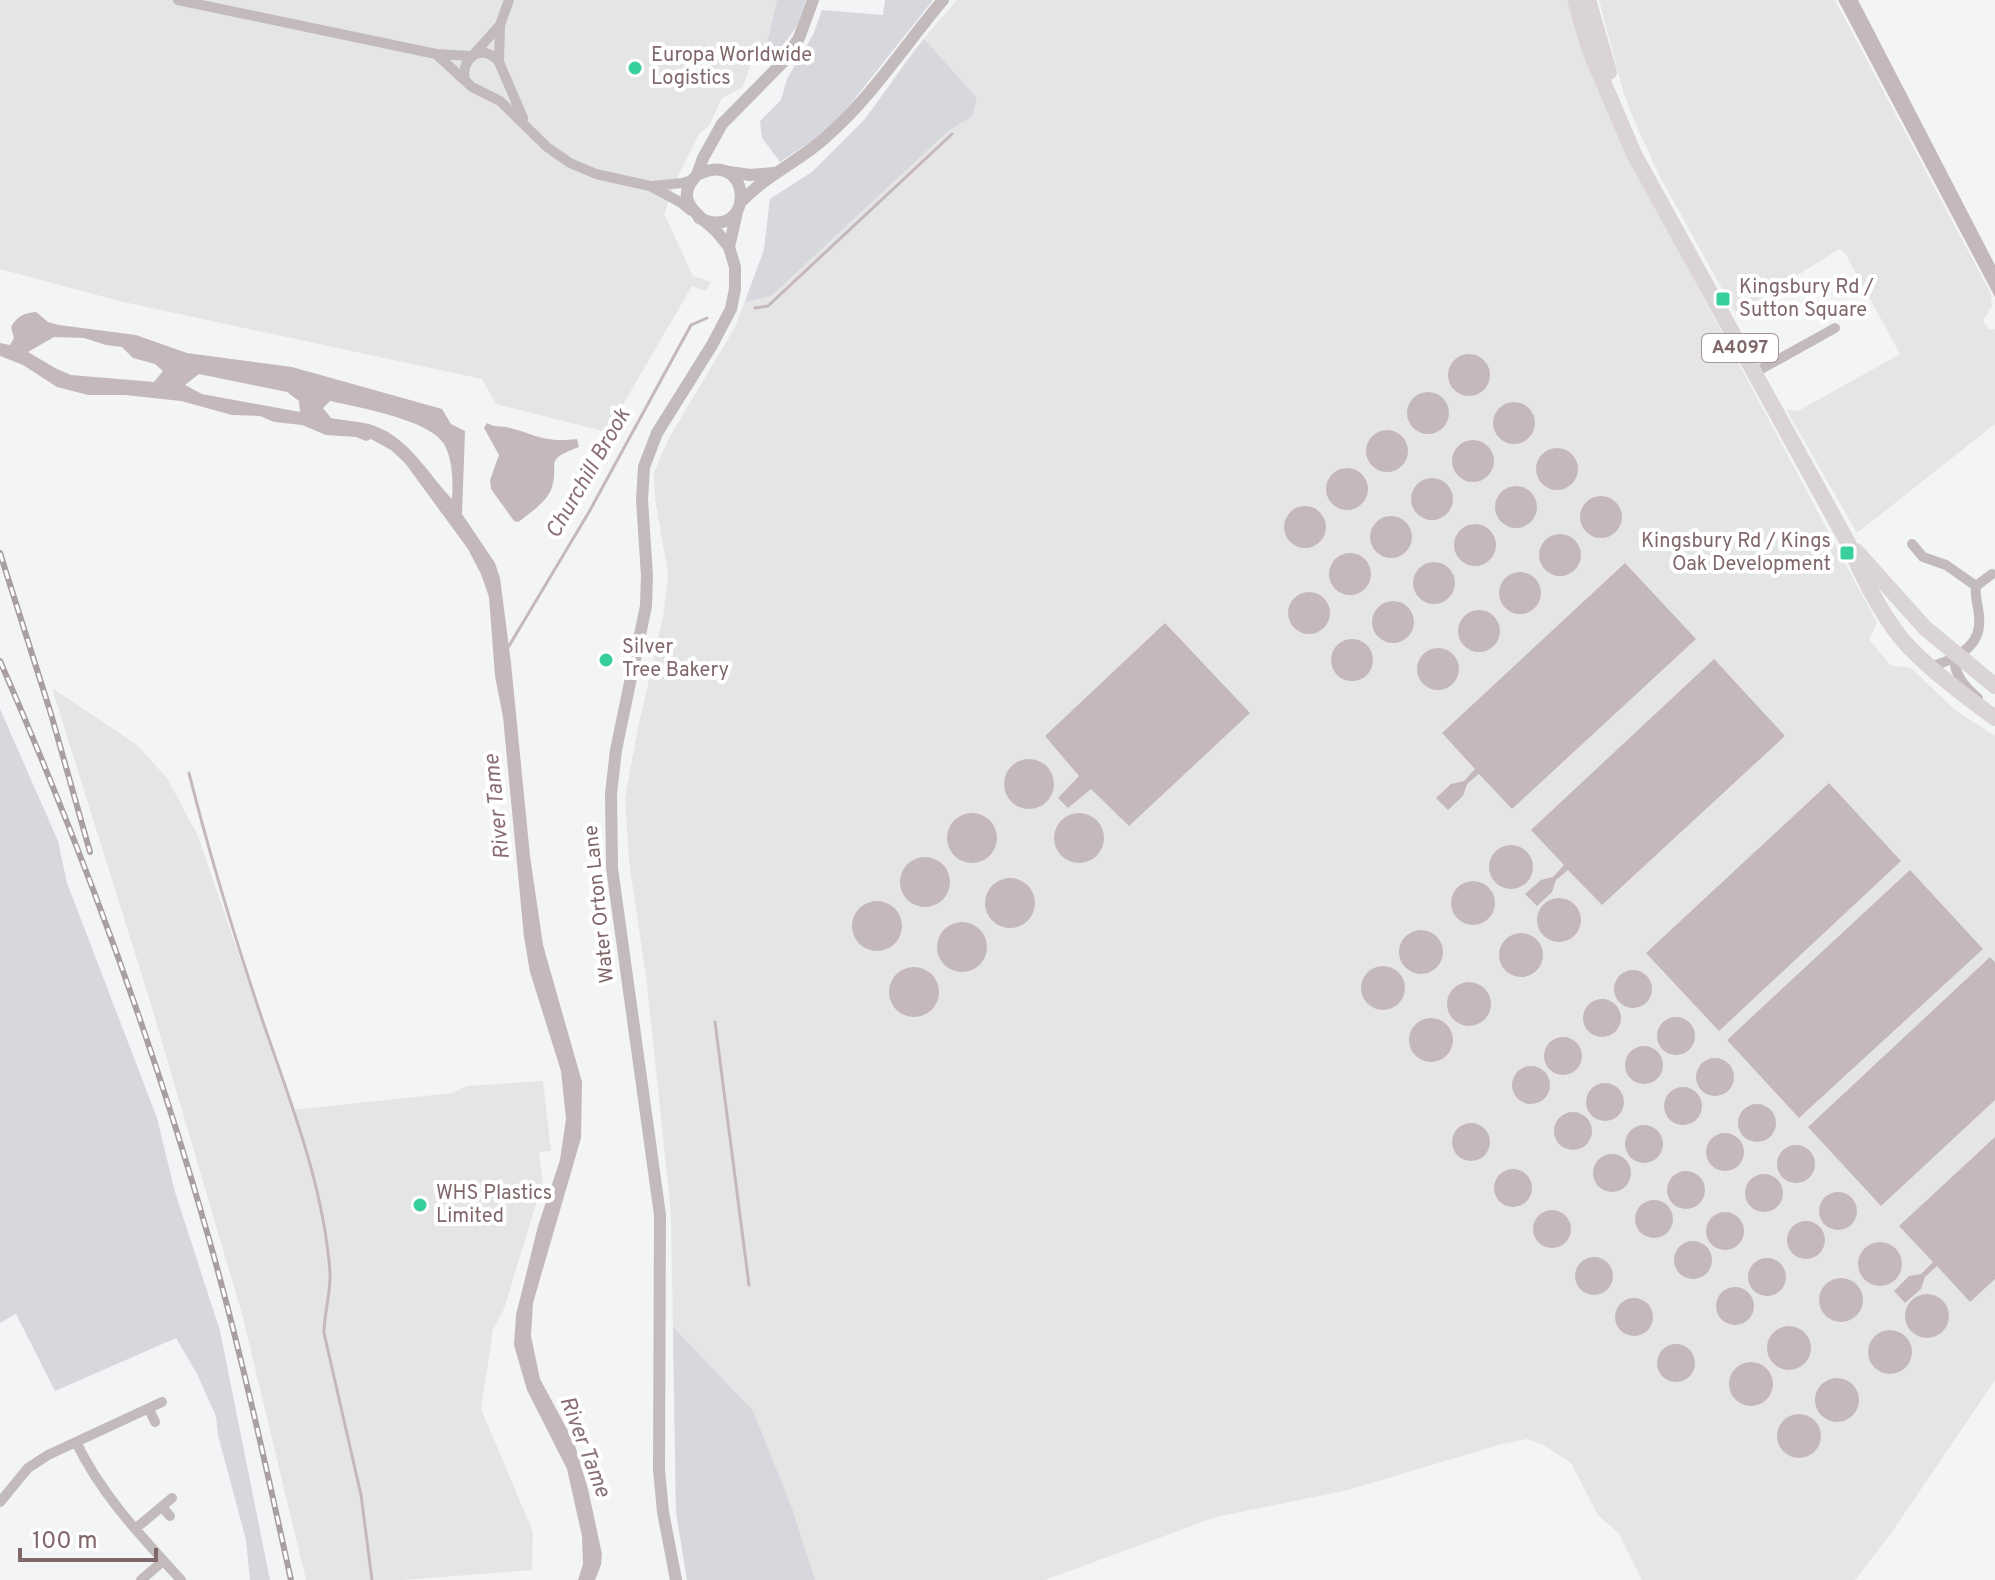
<svg xmlns="http://www.w3.org/2000/svg" width="1995" height="1580" font-family="Overpass,sans-serif">
<rect width="100%" height="100%" fill="#f2f4f5"/>
<path fill="#e5e5e6" d="M 0,0 L 777,0 L 765,51 L 756,48 L 743,87 L 722,98 L 709,126 L 699,134 L 677,178 L 664,214 L 693,276 L 711,282 L 706,291 L 692,286 L 607,432 L 496,404 L 482,379 L 119,301 L 0,269 Z
M 957,0 L 1566,0 L 1628,156 L 1877,623 L 1869,639 L 1890,665 L 1911,668 L 1955,710 L 1995,736 L 1995,1380 L 1892,1532 L 1855,1580 L 1642,1580 L 1619,1534 L 1598,1515 L 1571,1463 L 1544,1445 L 1527,1439 L 1502,1444 L 1348,1490 L 1216,1517 L 1045,1580 L 687,1580 L 676,1512 L 671,1212 L 646,976 L 629,861 L 625,798 L 637,733 L 663,617 L 668,574 L 655,498 L 654,472 L 669,438 L 735,327 L 764,250 L 770,199 L 812,172 L 839,147 L 865,119 L 914,50 Z
M 1599,0 L 1835,0 L 1991,294 L 1992,306 L 1983,320 L 1989,330 L 1995,329 L 1995,424 L 1857,533 L 1786,409 L 1798,411 L 1900,354 L 1845,253 L 1839,249 L 1736,314 L 1659,175 L 1634,120 L 1623,91 Z
M 52,688 L 137,745 L 167,778 L 198,836 L 292,1110 L 453,1093 L 467,1086 L 543,1081 L 551,1151 L 539,1152 L 543,1181 L 504,1309 L 493,1330 L 481,1409 L 533,1532 L 532,1570 L 404,1580 L 306,1580 L 242,1314 L 149,998 Z"/>
<path fill="#d7d7de" d="M 777,0 L 806,0 L 797,26 L 771,62 L 765,51 Z
M 885,0 L 933,0 L 845,111 L 824,133 L 780,162 L 762,138 L 760,121 L 781,100 L 787,79 L 813,35 L 822,10 L 883,15 Z
M 924,39 L 977,98 L 972,116 L 947,132 L 771,296 L 745,302 L 764,250 L 770,199 L 812,172 L 865,119 Z
M 0,709 L 58,841 L 67,883 L 157,1118 L 175,1192 L 220,1331 L 270,1580 L 250,1580 L 246,1540 L 218,1435 L 216,1416 L 197,1374 L 176,1338 L 55,1391 L 16,1314 L 0,1323 Z
M 673,1327 L 753,1411 L 792,1508 L 815,1580 L 687,1580 L 676,1512 Z"/>
<path fill="#c5b8bc" fill-rule="evenodd" d="M 1838,0 L 1858,0 L 1995,265 L 1995,297 Z
M 36,312 L 48,322 L 59,325 L 136,335 L 187,353 L 292,367 L 442,409 L 451,424 L 465,431 L 462,514 L 495,563 L 500,578 L 511,663 L 530,856 L 543,945 L 582,1082 L 581,1138 L 533,1303 L 531,1336 L 540,1379 L 574,1442 L 588,1489 L 602,1554 L 601,1565 L 595,1580 L 578,1580 L 583,1564 L 582,1536 L 567,1469 L 527,1390 L 514,1345 L 516,1315 L 538,1226 L 560,1160 L 566,1119 L 561,1071 L 530,972 L 524,937 L 503,717 L 495,676 L 489,597 L 481,574 L 468,549 L 405,463 L 391,450 L 371,439 L 366,441 L 356,437 L 326,435 L 302,425 L 274,422 L 260,416 L 232,415 L 181,401 L 125,395 L 88,395 L 57,387 L 23,365 L 0,356 L 0,343 L 10,345 L 14,338 L 11,327 C 17,316 24,313 36,312 ZM 54,337 L 84,338 L 106,345 L 122,347 L 133,358 L 155,364 L 163,371 L 154,382 L 71,375 L 55,368 L 28,352 ZM 199,374 L 287,392 L 299,401 L 300,412 L 202,394 L 185,385 ZM 330,401 C 357,407 430,420 444,444 C 453,460 453,482 452,499 C 428,474 410,439 375,426 C 361,421 345,421 331,418 L 323,408 Z
M1448 375a21 21 0 1 1 42 0a21 21 0 1 1-42 0Z
M1407 413a21 21 0 1 1 42 0a21 21 0 1 1-42 0Z
M1493 423a21 21 0 1 1 42 0a21 21 0 1 1-42 0Z
M 487,423 C 494,427 498,426 506,427 C 537,434 541,443 577,439 L 579,447 C 541,461 561,462 551,490 C 546,502 528,515 518,522 L 514,521 L 491,489 L 490,480 L 499,455 L 484,428 Z
M1366 451a21 21 0 1 1 42 0a21 21 0 1 1-42 0Z
M1452 461a21 21 0 1 1 42 0a21 21 0 1 1-42 0Z
M1536 469a21 21 0 1 1 42 0a21 21 0 1 1-42 0Z
M1326 489a21 21 0 1 1 42 0a21 21 0 1 1-42 0Z
M1411 499a21 21 0 1 1 42 0a21 21 0 1 1-42 0Z
M1495 507a21 21 0 1 1 42 0a21 21 0 1 1-42 0Z
M1580 517a21 21 0 1 1 42 0a21 21 0 1 1-42 0Z
M1284 527a21 21 0 1 1 42 0a21 21 0 1 1-42 0Z
M1370 537a21 21 0 1 1 42 0a21 21 0 1 1-42 0Z
M1454 545a21 21 0 1 1 42 0a21 21 0 1 1-42 0Z
M1539 555a21 21 0 1 1 42 0a21 21 0 1 1-42 0Z
M1329 574a21 21 0 1 1 42 0a21 21 0 1 1-42 0Z
M1413 583a21 21 0 1 1 42 0a21 21 0 1 1-42 0Z
M 1625,563 L 1696,639 L 1512,809 L 1479,774 L 1467,784 L 1463,796 L 1448,810 L 1436,798 L 1451,784 L 1464,781 L 1475,769 L 1442,733 Z
M1499 593a21 21 0 1 1 42 0a21 21 0 1 1-42 0Z
M1288 613a21 21 0 1 1 42 0a21 21 0 1 1-42 0Z
M1372 622a21 21 0 1 1 42 0a21 21 0 1 1-42 0Z
M1458 631a21 21 0 1 1 42 0a21 21 0 1 1-42 0Z
M 1165,623 L 1250,713 L 1129,826 L 1091,789 L 1068,808 L 1058,798 L 1079,776 L 1045,736 Z
M1331 660a21 21 0 1 1 42 0a21 21 0 1 1-42 0Z
M1417 669a21 21 0 1 1 42 0a21 21 0 1 1-42 0Z
M 1714,659 L 1785,736 L 1602,905 L 1568,870 L 1556,880 L 1552,892 L 1537,906 L 1525,894 L 1541,880 L 1553,877 L 1564,865 L 1531,830 Z
M1004 784a25 25 0 1 1 50 0a25 25 0 1 1-50 0Z
M 1829,783 L 1901,861 L 1719,1031 L 1646,953 Z
M1054 838a25 25 0 1 1 50 0a25 25 0 1 1-50 0Z
M947 838a25 25 0 1 1 50 0a25 25 0 1 1-50 0Z
M1489 867a22 22 0 1 1 44 0a22 22 0 1 1-44 0Z
M900 882a25 25 0 1 1 50 0a25 25 0 1 1-50 0Z
M 1910,870 L 1983,949 L 1799,1118 L 1727,1040 Z
M985 903a25 25 0 1 1 50 0a25 25 0 1 1-50 0Z
M1451 903a22 22 0 1 1 44 0a22 22 0 1 1-44 0Z
M1537 920a22 22 0 1 1 44 0a22 22 0 1 1-44 0Z
M852 926a25 25 0 1 1 50 0a25 25 0 1 1-50 0Z
M937 947a25 25 0 1 1 50 0a25 25 0 1 1-50 0Z
M1399 952a22 22 0 1 1 44 0a22 22 0 1 1-44 0Z
M1499 955a22 22 0 1 1 44 0a22 22 0 1 1-44 0Z
M 1990,957 L 1995,962 L 1995,1100 L 1881,1206 L 1808,1127 Z
M1361 988a22 22 0 1 1 44 0a22 22 0 1 1-44 0Z
M889 992a25 25 0 1 1 50 0a25 25 0 1 1-50 0Z
M1614 989a19 19 0 1 1 38 0a19 19 0 1 1-38 0Z
M1447 1004a22 22 0 1 1 44 0a22 22 0 1 1-44 0Z
M1583 1018a19 19 0 1 1 38 0a19 19 0 1 1-38 0Z
M1657 1036a19 19 0 1 1 38 0a19 19 0 1 1-38 0Z
M1409 1040a22 22 0 1 1 44 0a22 22 0 1 1-44 0Z
M1544 1056a19 19 0 1 1 38 0a19 19 0 1 1-38 0Z
M1625 1065a19 19 0 1 1 38 0a19 19 0 1 1-38 0Z
M1696 1077a19 19 0 1 1 38 0a19 19 0 1 1-38 0Z
M1512 1085a19 19 0 1 1 38 0a19 19 0 1 1-38 0Z
M1586 1102a19 19 0 1 1 38 0a19 19 0 1 1-38 0Z
M1664 1106a19 19 0 1 1 38 0a19 19 0 1 1-38 0Z
M1738 1123a19 19 0 1 1 38 0a19 19 0 1 1-38 0Z
M1554 1131a19 19 0 1 1 38 0a19 19 0 1 1-38 0Z
M1452 1142a19 19 0 1 1 38 0a19 19 0 1 1-38 0Z
M1625 1144a19 19 0 1 1 38 0a19 19 0 1 1-38 0Z
M1706 1152a19 19 0 1 1 38 0a19 19 0 1 1-38 0Z
M 1995,1137 L 1995,1279 L 1970,1302 L 1937,1266 L 1925,1277 L 1921,1289 L 1905,1303 L 1894,1291 L 1909,1276 L 1921,1274 L 1933,1262 L 1899,1226 Z
M1777 1164a19 19 0 1 1 38 0a19 19 0 1 1-38 0Z
M1593 1173a19 19 0 1 1 38 0a19 19 0 1 1-38 0Z
M1494 1188a19 19 0 1 1 38 0a19 19 0 1 1-38 0Z
M1667 1190a19 19 0 1 1 38 0a19 19 0 1 1-38 0Z
M1745 1193a19 19 0 1 1 38 0a19 19 0 1 1-38 0Z
M1819 1211a19 19 0 1 1 38 0a19 19 0 1 1-38 0Z
M1635 1219a19 19 0 1 1 38 0a19 19 0 1 1-38 0Z
M1533 1229a19 19 0 1 1 38 0a19 19 0 1 1-38 0Z
M1706 1231a19 19 0 1 1 38 0a19 19 0 1 1-38 0Z
M1787 1240a19 19 0 1 1 38 0a19 19 0 1 1-38 0Z
M1674 1260a19 19 0 1 1 38 0a19 19 0 1 1-38 0Z
M1858 1264a22 22 0 1 1 44 0a22 22 0 1 1-44 0Z
M1575 1276a19 19 0 1 1 38 0a19 19 0 1 1-38 0Z
M1748 1277a19 19 0 1 1 38 0a19 19 0 1 1-38 0Z
M1819 1300a22 22 0 1 1 44 0a22 22 0 1 1-44 0Z
M1716 1306a19 19 0 1 1 38 0a19 19 0 1 1-38 0Z
M1905 1316a22 22 0 1 1 44 0a22 22 0 1 1-44 0Z
M1615 1317a19 19 0 1 1 38 0a19 19 0 1 1-38 0Z
M1767 1348a22 22 0 1 1 44 0a22 22 0 1 1-44 0Z
M1868 1352a22 22 0 1 1 44 0a22 22 0 1 1-44 0Z
M1657 1363a19 19 0 1 1 38 0a19 19 0 1 1-38 0Z
M1729 1384a22 22 0 1 1 44 0a22 22 0 1 1-44 0Z
M1815 1400a22 22 0 1 1 44 0a22 22 0 1 1-44 0Z
M1777 1436a22 22 0 1 1 44 0a22 22 0 1 1-44 0Z"/>
<g fill="none" stroke-linecap="round" stroke-linejoin="round">
<path stroke="#c5b8bc" stroke-width="3" d="M 755,308 L 768,306 L 952,134
M 506,651 L 589,512 L 691,325 L 707,318
M 189,773 C 210,857 235,938 262,1019 C 290,1101 324,1186 330,1273 C 331,1292 324,1313 324,1333 L 361,1495 L 372,1580
M 715,1022 L 749,1285"/>
<path stroke="#c2babb" stroke-width="10" d="M 178,0 L 436,54 L 470,56
M 475,53 L 500,25
M 436,54 L 472,87 L 500,101 L 547,147 L 570,163 L 596,174 L 650,186 L 680,202 L 691,211
M 499,62 L 500,25 L 509,0
M 465,80 C 460,57 483,42 499,62 L 523,118
M 652,186 L 682,183 L 692,180
M 1754,373 L 1835,328
M 1912,544 L 1923,557 L 1946,565 L 1976,586
M 1955,660 C 1954,675 1967,689 1978,698
M 1932,666 C 1951,661 1977,649 1979,626 C 1981,612 1974,599 1976,586 L 1992,574
M 149,1409 L 155,1422
M 76,1442 C 102,1496 142,1537 181,1580
M 0,1502 L 28,1468 L 48,1455 L 162,1402
M 162,1507 L 170,1516
M 135,1529 L 172,1498
M 141,1580 L 163,1561"/>
<path stroke="#c2babb" stroke-width="12" d="M 729,172 L 750,175 L 774,173
M 697,175 L 703,158 L 722,124 L 784,61 L 799,38 L 813,0
M 742,201 C 766,175 800,161 826,137 C 871,98 905,45 943,0
M 699,218 C 756,244 754,146 697,175 C 671,201 701,216 717,232 C 721,237 725,242 729,247
M 676,1580 L 663,1512 L 659,1470 L 660,1215 L 612,868 L 611,794 L 616,750 L 646,606 L 647,576 L 642,500 L 644,467 L 657,433 L 712,345 L 731,309 L 735,289 L 735,267 L 729,247 L 737,212"/>
<path stroke="#dbd4d5" stroke-width="16" d="M 1575,0 L 1590,51 L 1634,154 L 1847,541 C 1862,575 1878,609 1901,638 C 1923,665 1966,697 1995,718
M 1588,0 L 1609,72
M 1856,551 L 1925,628 L 1995,686"/>
<g stroke="#a99fa0" stroke-width="6">
<path id="rail" d="M 0,553 L 51,714 L 90,852
M 0,661 C 82,849 153,1042 209,1239 C 241,1352 266,1466 291,1580"/>
</g>
<use href="#rail" stroke="#fff" stroke-width="3" stroke-dasharray="9" stroke-linecap="butt"/>
</g>
<g fill="#38cf9e" stroke="#fff" stroke-width="3">
<circle cx="635" cy="68" r="8"/>
<rect x="1715" y="291" width="16" height="16" rx="4"/>
<rect x="1839" y="545" width="16" height="16" rx="4"/>
<circle cx="606" cy="660" r="8"/>
<circle cx="420" cy="1205" r="8"/>
</g>
<g text-anchor="middle" dominant-baseline="central" stroke-width="8" stroke-linejoin="round" paint-order="stroke">
<rect fill="#fff" stroke="#a69597" stroke-width="2" x="1702" y="334" width="76" height="28" rx="6"/>
<g font-size="18" font-weight="bold" fill="#80676a">
<text x="1740" y="348">A4097</text>
</g>
<g font-size="20" fill="#80676a" stroke="#fff" text-anchor="start">
<text x="651" y="56">Europa Worldwide<tspan x="651" dy="23">Logistics</tspan></text>
<text x="1739" y="288">Kingsbury Rd /<tspan x="1739" dy="23">Sutton Square</tspan></text>
<text x="1831" y="542" text-anchor="end">Kingsbury Rd / Kings<tspan x="1831" dy="23">Oak Development</tspan></text>
<text x="622" y="648">Silver<tspan x="622" dy="23">Tree Bakery</tspan></text>
<text x="436" y="1194">WHS Plastics<tspan x="436" dy="23">Limited</tspan></text>
</g>
<g font-size="20" fill="#80676a" stroke="#fff">
<text transform="translate(600 904) rotate(-96)">Water Orton Lane</text>
</g>
<g font-size="22" font-style="italic" fill="#8a6e76" stroke="#fff">
<text transform="translate(589 474) rotate(-60)">Churchill Brook</text>
<text transform="translate(498 807) rotate(-96)">River Tame</text>
<text transform="translate(584 1447) rotate(69)">River Tame</text>
</g>
</g>
<path d="M20 1548v12h136v-12" fill="none" stroke="#80676a" stroke-width="4"/>
<text x="32" y="1548" font-size="24" fill="#80676a" stroke="#ffffff" stroke-width="6" paint-order="stroke">100 m</text>
</svg>
